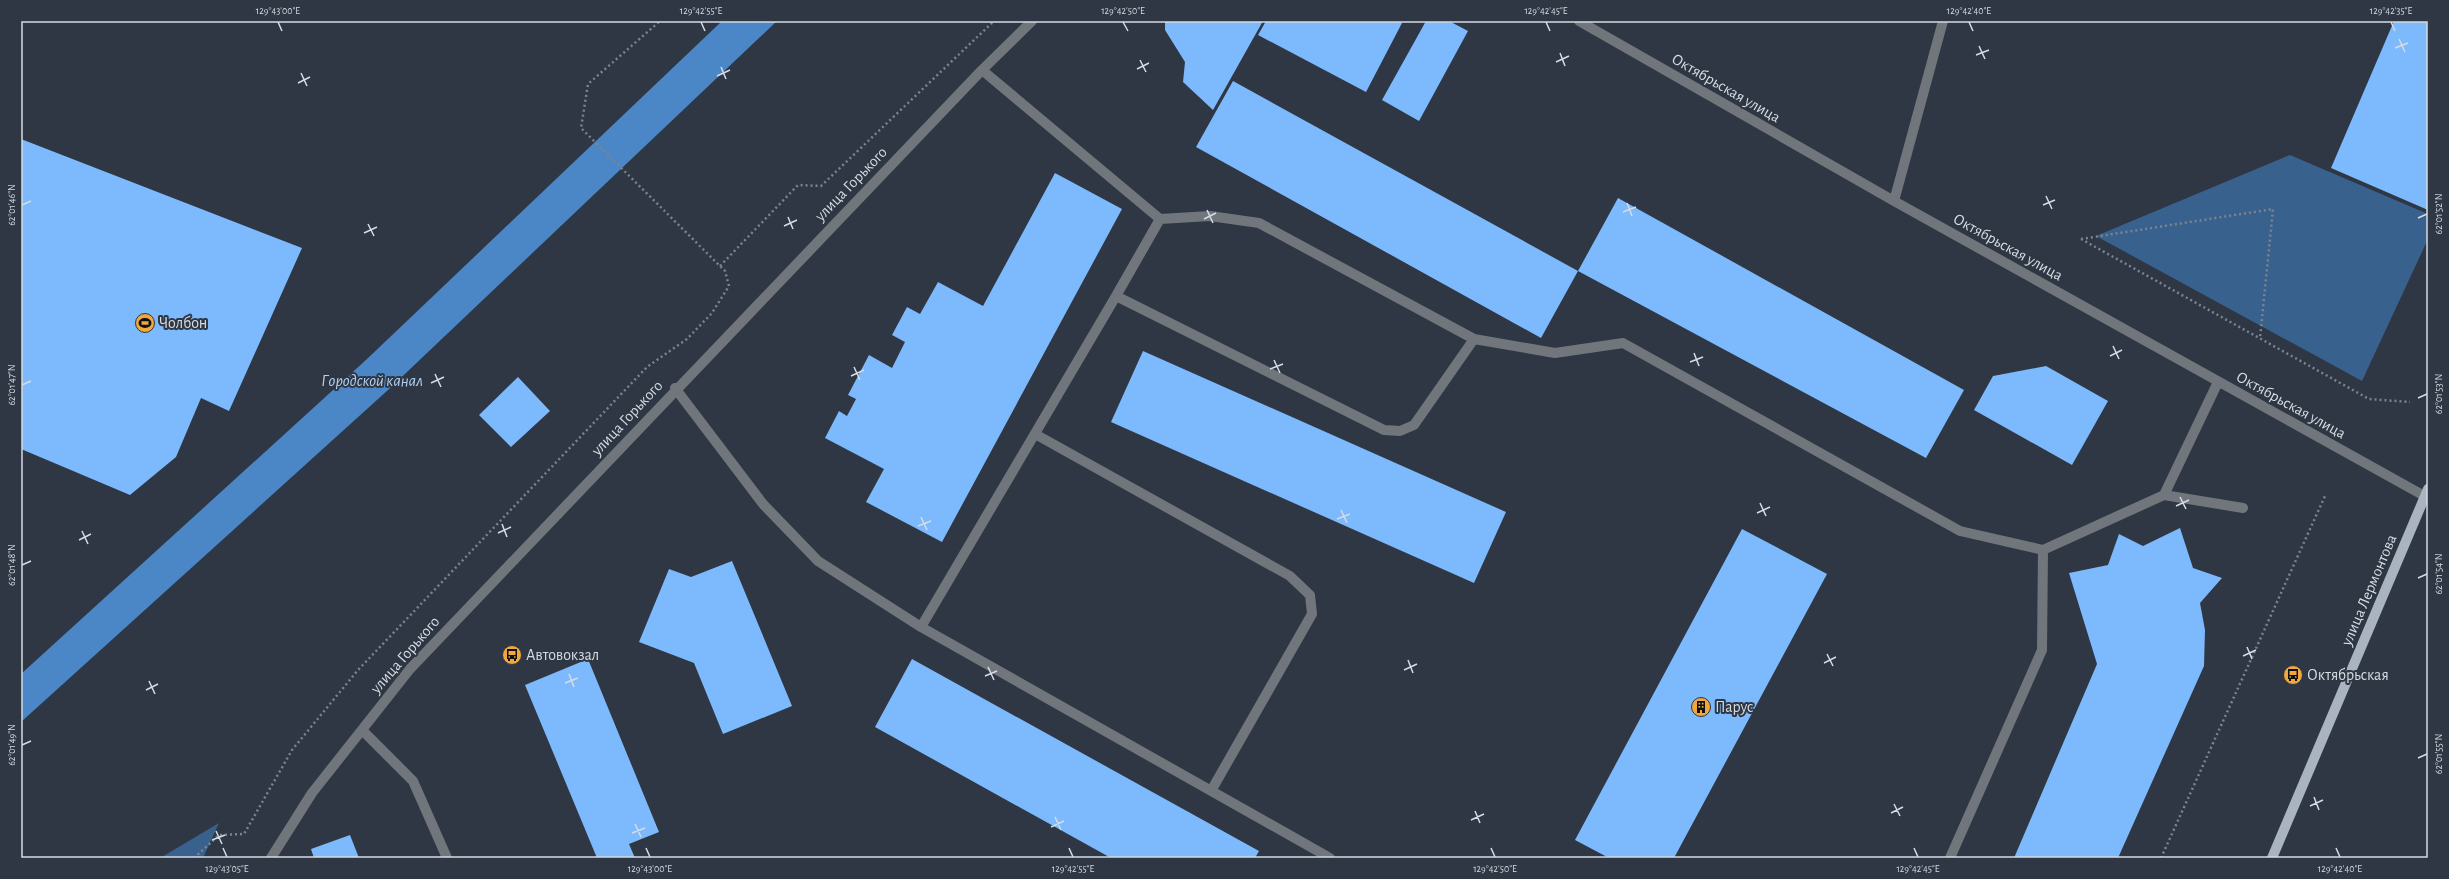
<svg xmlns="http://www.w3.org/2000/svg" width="2449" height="879" font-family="'Alegreya Sans',sans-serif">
<rect width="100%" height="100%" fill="#2e3743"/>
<path fill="#38618d" d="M 2290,155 L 2428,214 L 2428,239 L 2362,381 L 2096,236 Z
M 219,823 L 203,858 L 160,858 Z"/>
<path fill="#4b86c6" d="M 722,21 L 777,21 L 388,390 L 21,722 L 21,674 L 367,359 Z"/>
<path fill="#7db9fd" d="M 1165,21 L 1263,21 L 1213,110 L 1183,82 L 1185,62 L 1165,30 Z
M 1266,21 L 1398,21 L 1402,23 L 1366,92 L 1258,35 Z
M 1426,21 L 1449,21 L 1468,31 L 1419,121 L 1382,100 Z
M 2394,21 L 2428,21 L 2428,210 L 2331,168 Z
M 1233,81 L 1578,271 L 1541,338 L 1196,147 Z
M 21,139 L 302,248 L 229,411 L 201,398 L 176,457 L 130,495 L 21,449 Z
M 1055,173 L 1122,209 L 942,542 L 866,502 L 884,469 L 825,438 L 839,411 L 847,416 L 856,399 L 848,395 L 869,355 L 892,368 L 905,342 L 892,335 L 907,307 L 920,314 L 938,282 L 983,306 Z
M 1618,198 L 1964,390 L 1926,458 L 1578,271 Z
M 1143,351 L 1506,512 L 1474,583 L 1111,422 Z
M 2046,366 L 2108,401 L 2072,465 L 1974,410 L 1993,376 Z
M 518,377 L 550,411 L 511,447 L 479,415 Z
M 2180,528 L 2193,568 L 2222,578 L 2200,603 L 2205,630 L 2204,666 L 2118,858 L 2014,858 L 2097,664 L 2069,573 L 2108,565 L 2119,534 L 2143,546 Z
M 1742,529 L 1827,574 L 1674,858 L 1609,858 L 1575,840 Z
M 732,561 L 792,706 L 723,734 L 694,663 L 639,642 L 669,569 L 691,577 Z
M 588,659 L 659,832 L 629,844 L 635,858 L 597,858 L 525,685 Z
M 912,659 L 1259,851 L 1255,858 L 1111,858 L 875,727 Z
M 350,835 L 359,858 L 314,858 L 311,849 Z"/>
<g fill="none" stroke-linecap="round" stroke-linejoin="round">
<path stroke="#7c848d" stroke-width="2.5" stroke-dasharray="2 3" stroke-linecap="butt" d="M 2081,239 L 2369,399 L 2410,402
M 2081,239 L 2273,209 L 2260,338
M 720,266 L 798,185 L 821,186 L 994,21
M 194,858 L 219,835 L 244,834 L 292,750 L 358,670 L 647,367 L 687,339 L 712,313 L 729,286 L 725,271 L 581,128 L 588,84 L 660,21
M 2161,858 L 2325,496"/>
<path stroke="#71767c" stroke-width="10" d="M 1579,21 L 1894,201 L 2428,498
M 982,70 L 1160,219 L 1116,296 L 1384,430 L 1400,431 L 1414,425 L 1474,339 L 1555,353 L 1623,343 L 1960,531 L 2043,550
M 1894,201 L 1943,21
M 1160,219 L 1210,216 L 1259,223 L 1474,339
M 675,388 L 763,504 L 818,561 L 921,627 L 1116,296
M 1035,434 L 1290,576 L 1310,595 L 1312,614 L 1211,791
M 2164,495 L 2243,508
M 921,627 L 1330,858
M 362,730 L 413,781 L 447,858
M 271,858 L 312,793 L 410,669 L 982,70 L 1032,21
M 1950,858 L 2042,650 L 2043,550 L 2164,495 L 2218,382"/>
<path stroke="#aab4c0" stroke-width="10" d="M 2272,858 L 2428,489"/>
</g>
<path fill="none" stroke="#d5dce3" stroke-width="1.5" d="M 278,22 L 282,31M 701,22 L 705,31M 1123,22 L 1128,31M 1546,22 L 1550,31M 1969,22 L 1973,31M 2391,22 L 2395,31M 2399,39 L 2405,52M 1979,46 L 1985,59M 2395,48 L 2408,43M 1560,53 L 1565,66M 1976,55 L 1989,50M 1140,60 L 1146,72M 1556,62 L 1569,56M 721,67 L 726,79M 1137,69 L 1149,63M 301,73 L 307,86M 717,76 L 730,70M 298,83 L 310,77M 2046,196 L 2052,209M 1627,203 L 1632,216M 22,205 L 31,201M 2043,205 L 2055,200M 1207,210 L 1213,223M 1623,212 L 1636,207M 788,217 L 793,229M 2418,218 L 2427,214M 1204,219 L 1216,213M 368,224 L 374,236M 784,226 L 797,220M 364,233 L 377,227M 2113,346 L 2119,359M 1694,353 L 1699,366M 2110,356 L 2122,350M 1274,360 L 1280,373M 1690,362 L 1703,357M 854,367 L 860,380M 1270,369 L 1283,364M 435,374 L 441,387M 851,376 L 864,370M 431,383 L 444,377M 22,385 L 31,381M 2418,398 L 2427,394M 2180,497 L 2186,509M 1760,503 L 1766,516M 2176,506 L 2189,500M 1341,510 L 1347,523M 1757,513 L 1770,507M 921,517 L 927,530M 1337,519 L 1350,514M 502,524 L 507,537M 918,526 L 931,521M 82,531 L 88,544M 498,533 L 511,527M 79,540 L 91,534M 22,565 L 31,561M 2418,578 L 2427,574M 2247,647 L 2252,659M 1827,654 L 1833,666M 2243,656 L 2256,650M 1408,660 L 1413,673M 1824,663 L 1836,657M 988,667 L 994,680M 1404,670 L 1417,664M 569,674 L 574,687M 985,676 L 997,671M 149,681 L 155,694M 565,683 L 578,678M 146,690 L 158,684M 22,745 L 31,741M 2418,758 L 2427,754M 2314,797 L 2319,810M 1894,804 L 1900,816M 2310,806 L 2323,800M 1475,811 L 1480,823M 1891,813 L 1903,807M 1055,817 L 1061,830M 1471,820 L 1484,814M 635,824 L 641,837M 1051,827 L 1064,821M 216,831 L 222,844M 632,833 L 645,828M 212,840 L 225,835M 223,848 L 227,857M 646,848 L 650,857M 1069,848 L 1073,857M 1491,848 L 1495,857M 1914,848 L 1918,857M 2336,848 L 2340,857"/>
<defs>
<g id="stadium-disc" transform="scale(1)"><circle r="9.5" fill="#efa73e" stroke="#2e3743"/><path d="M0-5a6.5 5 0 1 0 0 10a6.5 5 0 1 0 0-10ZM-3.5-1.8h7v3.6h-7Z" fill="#111"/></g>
<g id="bus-disc" transform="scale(1)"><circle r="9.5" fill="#efa73e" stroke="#2e3743"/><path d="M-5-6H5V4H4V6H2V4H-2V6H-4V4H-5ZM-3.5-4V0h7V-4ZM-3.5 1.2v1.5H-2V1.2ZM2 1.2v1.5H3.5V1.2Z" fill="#111"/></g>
<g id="building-disc" transform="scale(1)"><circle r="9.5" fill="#efa73e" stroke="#2e3743"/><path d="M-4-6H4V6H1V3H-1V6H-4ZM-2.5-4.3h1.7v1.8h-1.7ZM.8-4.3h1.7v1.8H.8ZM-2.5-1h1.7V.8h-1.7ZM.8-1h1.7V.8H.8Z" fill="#111"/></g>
</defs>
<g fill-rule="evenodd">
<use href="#stadium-disc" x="145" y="323"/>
<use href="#bus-disc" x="512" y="655"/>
<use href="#bus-disc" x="2293" y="675"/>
<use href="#building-disc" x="1701" y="707"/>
</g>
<g text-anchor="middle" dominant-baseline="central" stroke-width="4" stroke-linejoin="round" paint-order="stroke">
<g font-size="16" fill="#d5dce3" stroke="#2e3743">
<text transform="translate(1726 88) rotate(30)">Октябрьская улица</text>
<text transform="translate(851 184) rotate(-46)">улица Горького</text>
<text transform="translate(2008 247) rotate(29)">Октябрьская улица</text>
<text transform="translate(2291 405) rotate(29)">Октябрьская улица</text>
<text transform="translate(627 418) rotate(-47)">улица Горького</text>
<text transform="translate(2369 590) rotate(-67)">улица Лермонтова</text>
<text transform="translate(405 655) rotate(-49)">улица Горького</text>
</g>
<g font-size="16" fill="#d5dce3" stroke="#2e3743" text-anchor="start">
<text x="159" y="323">Чолбон</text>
<text x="526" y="655">Автовокзал</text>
<text x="2307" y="675">Октябрьская</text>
<text x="1715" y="707">Парус</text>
</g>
<g font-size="17" font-style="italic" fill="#b3d1f4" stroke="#2e3743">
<text x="372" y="380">Городской канал</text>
</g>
</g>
<rect width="2449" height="879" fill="none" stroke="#2e3743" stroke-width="44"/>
<rect x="22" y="22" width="2405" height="835" fill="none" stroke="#d5dce3" stroke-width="1.5"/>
<g font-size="10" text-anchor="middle" fill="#d5dce3">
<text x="278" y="14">129°43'00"E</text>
<text x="701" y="14">129°42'55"E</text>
<text x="1123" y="14">129°42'50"E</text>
<text x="1546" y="14">129°42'45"E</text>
<text x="1969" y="14">129°42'40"E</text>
<text x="2391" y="14">129°42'35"E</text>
<text transform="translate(11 205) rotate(-90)" y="4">62°01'46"N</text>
<text transform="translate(2438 214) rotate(-90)" y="4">62°01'52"N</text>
<text transform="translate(11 385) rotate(-90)" y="4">62°01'47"N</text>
<text transform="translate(2438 394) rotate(-90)" y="4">62°01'53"N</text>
<text transform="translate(11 565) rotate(-90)" y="4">62°01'48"N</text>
<text transform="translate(2438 574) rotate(-90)" y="4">62°01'54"N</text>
<text transform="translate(11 745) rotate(-90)" y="4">62°01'49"N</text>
<text transform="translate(2438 754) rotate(-90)" y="4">62°01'55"N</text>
<text x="227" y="872">129°43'05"E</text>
<text x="650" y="872">129°43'00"E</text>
<text x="1073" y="872">129°42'55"E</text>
<text x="1495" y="872">129°42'50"E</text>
<text x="1918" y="872">129°42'45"E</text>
<text x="2340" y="872">129°42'40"E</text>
</g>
</svg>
